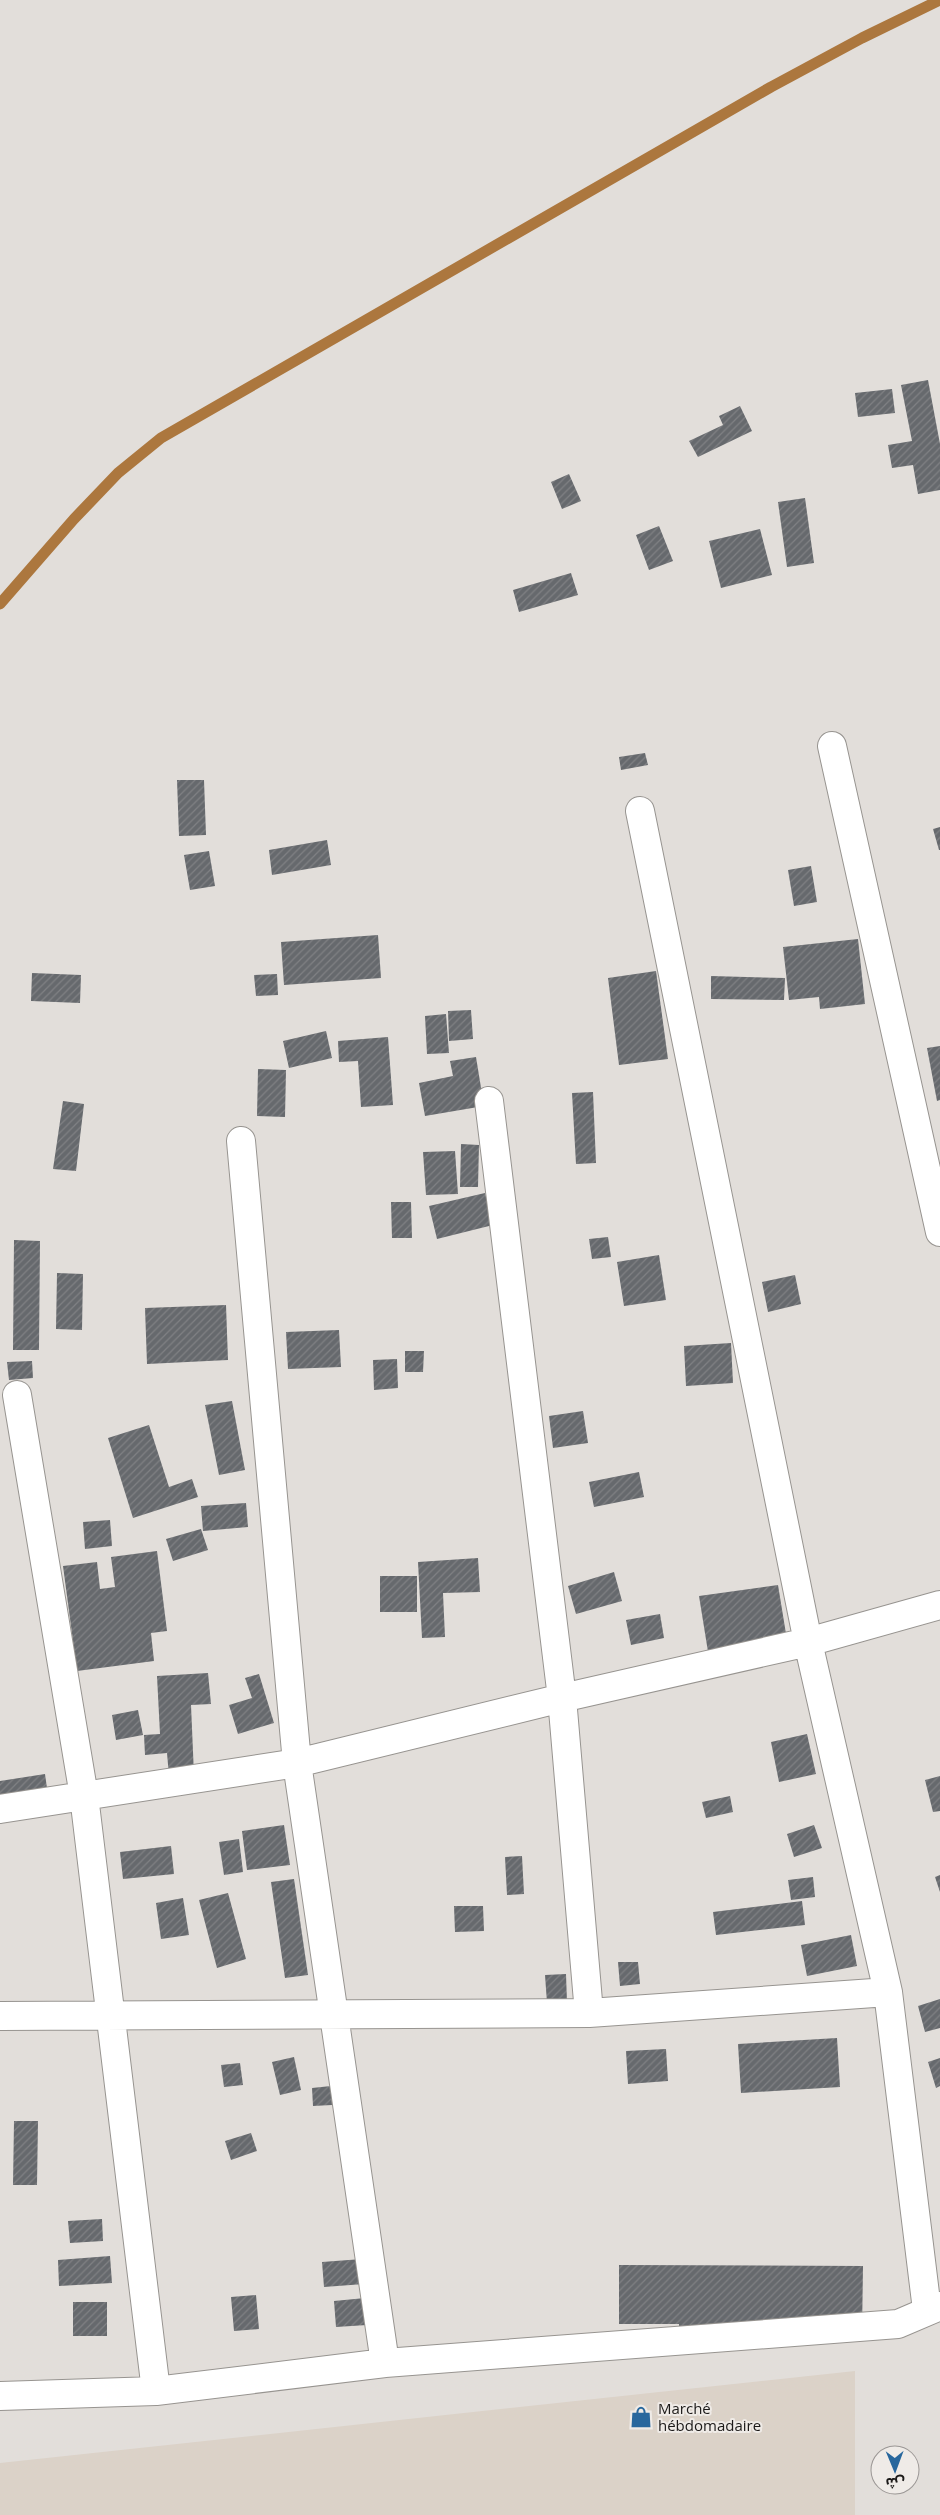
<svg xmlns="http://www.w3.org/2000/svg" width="940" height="2515" font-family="'Open Sans','Noto Sans Arabic',sans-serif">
<defs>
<pattern id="building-hatch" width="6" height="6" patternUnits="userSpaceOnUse" patternTransform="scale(1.25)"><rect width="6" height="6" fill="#66696d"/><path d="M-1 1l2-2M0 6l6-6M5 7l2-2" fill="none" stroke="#808184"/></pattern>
</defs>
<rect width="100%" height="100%" fill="#e2deda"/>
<path fill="#dbd2c8" d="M 855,2371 L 855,2515 L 0,2515 L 0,2463 Z"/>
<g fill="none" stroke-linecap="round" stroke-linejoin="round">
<path stroke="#ac773e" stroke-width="11" d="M 0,604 L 74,519 L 118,473 L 161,438 L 771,87 L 862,38 L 940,0"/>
</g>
<path fill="url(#building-hatch)" d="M 928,380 L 940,444 L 940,490 L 918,494 L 913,465 L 892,468 L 888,445 L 912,441 L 901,385 Z
M 892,389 L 895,413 L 858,417 L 855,393 Z
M 740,406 L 752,431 L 698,457 L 689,441 L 723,425 L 719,416 Z
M 569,474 L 581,501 L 562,509 L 551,482 Z
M 805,498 L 814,563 L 787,567 L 778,502 Z
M 659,526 L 673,561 L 649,570 L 636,535 Z
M 760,529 L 772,575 L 721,588 L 709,541 Z
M 571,573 L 578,595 L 519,612 L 513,590 Z
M 645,753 L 648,765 L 621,770 L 619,757 Z
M 177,780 L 204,780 L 206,835 L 179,836 Z
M 940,827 L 940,850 L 939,850 L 933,829 Z
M 327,840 L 331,865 L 272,875 L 269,850 Z
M 209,851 L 215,886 L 190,890 L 184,855 Z
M 811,866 L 817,902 L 794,906 L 788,870 Z
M 378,935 L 381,978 L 284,985 L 281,942 Z
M 858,939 L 865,1004 L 820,1009 L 819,997 L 789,1000 L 783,947 Z
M 656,971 L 668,1059 L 619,1065 L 608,978 Z
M 32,973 L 81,975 L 80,1003 L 31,1001 Z
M 277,974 L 278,995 L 256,996 L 254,975 Z
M 711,976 L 785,978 L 784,1000 L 711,999 Z
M 471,1010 L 473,1039 L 449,1041 L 448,1011 Z
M 446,1014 L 449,1053 L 427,1054 L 425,1016 Z
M 326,1031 L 332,1058 L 289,1068 L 283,1041 Z
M 388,1037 L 393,1105 L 361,1107 L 358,1061 L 339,1062 L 338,1041 Z
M 940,1046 L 940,1100 L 937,1101 L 927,1048 Z
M 476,1057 L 484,1106 L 425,1116 L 419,1083 L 453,1076 L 450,1061 Z
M 258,1069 L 286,1070 L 285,1117 L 257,1116 Z
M 593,1092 L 596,1163 L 576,1164 L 572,1093 Z
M 63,1101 L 84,1104 L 76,1171 L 53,1169 Z
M 461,1144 L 479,1145 L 478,1187 L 460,1187 Z
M 455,1151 L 458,1194 L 426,1195 L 423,1152 Z
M 485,1193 L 493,1225 L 437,1239 L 429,1206 Z
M 391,1202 L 411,1202 L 412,1238 L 392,1238 Z
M 608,1237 L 611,1257 L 592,1259 L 589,1239 Z
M 14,1240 L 40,1241 L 39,1350 L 13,1350 Z
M 659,1255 L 666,1300 L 624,1306 L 617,1262 Z
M 57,1273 L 83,1274 L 82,1330 L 56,1329 Z
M 795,1275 L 801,1304 L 768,1312 L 762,1282 Z
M 226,1305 L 228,1360 L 147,1364 L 145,1308 Z
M 339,1330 L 341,1367 L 288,1369 L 286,1332 Z
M 731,1343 L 733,1383 L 686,1386 L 684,1346 Z
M 405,1351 L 424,1351 L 423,1372 L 405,1372 Z
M 397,1359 L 398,1388 L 374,1390 L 373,1360 Z
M 32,1361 L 33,1378 L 9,1380 L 7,1362 Z
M 232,1401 L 245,1470 L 219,1475 L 205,1405 Z
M 583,1411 L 588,1443 L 553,1448 L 549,1416 Z
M 149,1425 L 169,1487 L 192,1479 L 198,1497 L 133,1518 L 108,1438 Z
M 639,1472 L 644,1497 L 594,1507 L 589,1482 Z
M 246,1503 L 248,1527 L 203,1531 L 201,1506 Z
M 110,1520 L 112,1546 L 85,1549 L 83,1522 Z
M 201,1529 L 208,1550 L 173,1561 L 166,1539 Z
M 157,1551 L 167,1631 L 151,1633 L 154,1661 L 77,1671 L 63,1566 L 97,1562 L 100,1589 L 115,1587 L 111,1557 Z
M 478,1558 L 480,1592 L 443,1593 L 445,1637 L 422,1638 L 418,1562 Z
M 614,1572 L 622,1601 L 576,1614 L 568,1586 Z
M 380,1576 L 417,1576 L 417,1612 L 380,1612 Z
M 778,1585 L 788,1646 L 709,1658 L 699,1596 Z
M 660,1614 L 664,1638 L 631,1645 L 626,1620 Z
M 208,1673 L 211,1704 L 191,1705 L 194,1775 L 169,1776 L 167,1753 L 145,1755 L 144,1735 L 160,1734 L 157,1676 Z
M 259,1674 L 274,1723 L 238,1734 L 229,1705 L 252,1698 L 245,1678 Z
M 138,1710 L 143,1735 L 116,1740 L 112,1715 Z
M 807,1734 L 816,1774 L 779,1782 L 771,1742 Z
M 45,1774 L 49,1802 L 0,1809 L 0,1781 Z
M 940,1776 L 940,1811 L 933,1812 L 925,1780 Z
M 730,1796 L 733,1812 L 706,1818 L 702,1802 Z
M 284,1825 L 290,1865 L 247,1870 L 242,1831 Z
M 814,1825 L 822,1848 L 794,1857 L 787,1834 Z
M 239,1839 L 243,1872 L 224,1875 L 219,1842 Z
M 171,1846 L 174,1874 L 123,1879 L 120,1852 Z
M 522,1856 L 524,1894 L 507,1895 L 505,1857 Z
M 940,1875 L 940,1892 L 935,1877 Z
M 813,1877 L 815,1897 L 791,1900 L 788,1880 Z
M 294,1879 L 308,1975 L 285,1978 L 271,1882 Z
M 228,1893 L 246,1959 L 217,1968 L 199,1900 Z
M 183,1898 L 189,1935 L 161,1939 L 156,1903 Z
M 802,1901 L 805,1925 L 716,1935 L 713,1912 Z
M 454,1906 L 483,1906 L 484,1931 L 455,1932 Z
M 851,1935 L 857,1966 L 807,1976 L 801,1945 Z
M 618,1962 L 638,1962 L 640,1984 L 620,1986 Z
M 566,1974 L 567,2002 L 547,2003 L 545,1975 Z
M 940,1999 L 940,2028 L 925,2032 L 918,2006 Z
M 837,2038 L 840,2087 L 741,2093 L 738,2044 Z
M 666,2049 L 668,2081 L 628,2084 L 626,2051 Z
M 294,2057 L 301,2090 L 280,2095 L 272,2062 Z
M 940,2058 L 940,2086 L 936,2088 L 928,2062 Z
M 240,2063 L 243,2085 L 224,2087 L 221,2065 Z
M 331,2086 L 332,2105 L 313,2106 L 312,2088 Z
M 14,2121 L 38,2121 L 37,2185 L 13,2185 Z
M 251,2133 L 257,2151 L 231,2160 L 225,2141 Z
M 102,2219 L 103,2241 L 70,2243 L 68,2221 Z
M 110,2256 L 112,2283 L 59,2286 L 58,2260 Z
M 362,2259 L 364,2284 L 324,2287 L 322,2262 Z
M 619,2265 L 863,2266 L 862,2334 L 679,2333 L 679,2324 L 619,2324 Z
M 256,2295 L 259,2329 L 234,2331 L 231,2297 Z
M 365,2298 L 367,2325 L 336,2327 L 334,2301 Z
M 73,2302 L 107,2302 L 107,2336 L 73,2336 Z"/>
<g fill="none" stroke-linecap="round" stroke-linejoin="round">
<g stroke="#979490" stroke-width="30">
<path id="street" d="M 832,746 L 940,1232
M 640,811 L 808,1642 L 888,1992 L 927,2310
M 489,1101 L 562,1698 L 589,2013
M 241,1141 L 297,1763 L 385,2363
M 17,1395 L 84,1796 L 156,2391
M 0,1809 L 297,1763 L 562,1698 L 808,1642 L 940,1605
M 0,2016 L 589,2013 L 888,1992
M 0,2396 L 156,2391 L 385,2363 L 898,2324 L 940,2306"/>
</g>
<use href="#street" stroke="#fff" stroke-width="28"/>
</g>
<defs>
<g id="shop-bare" transform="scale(1.725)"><path d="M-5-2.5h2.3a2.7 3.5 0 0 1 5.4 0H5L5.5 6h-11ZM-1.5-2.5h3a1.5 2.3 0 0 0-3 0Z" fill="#28679d" stroke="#efebe7" stroke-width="2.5" paint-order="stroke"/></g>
</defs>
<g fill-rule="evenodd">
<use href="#shop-bare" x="641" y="2417"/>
</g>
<g text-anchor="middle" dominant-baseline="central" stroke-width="4" stroke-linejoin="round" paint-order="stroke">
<g font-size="15" fill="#1c1a19" stroke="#efebe7" text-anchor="start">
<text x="658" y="2408">Marché<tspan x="658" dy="17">hébdomadaire</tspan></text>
</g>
</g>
<g transform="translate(895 2470) rotate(179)"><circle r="24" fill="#efebe7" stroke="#9b9795"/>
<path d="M0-4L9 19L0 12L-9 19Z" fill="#28679d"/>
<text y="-8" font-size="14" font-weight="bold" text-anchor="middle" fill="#1c1a19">ش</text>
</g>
</svg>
